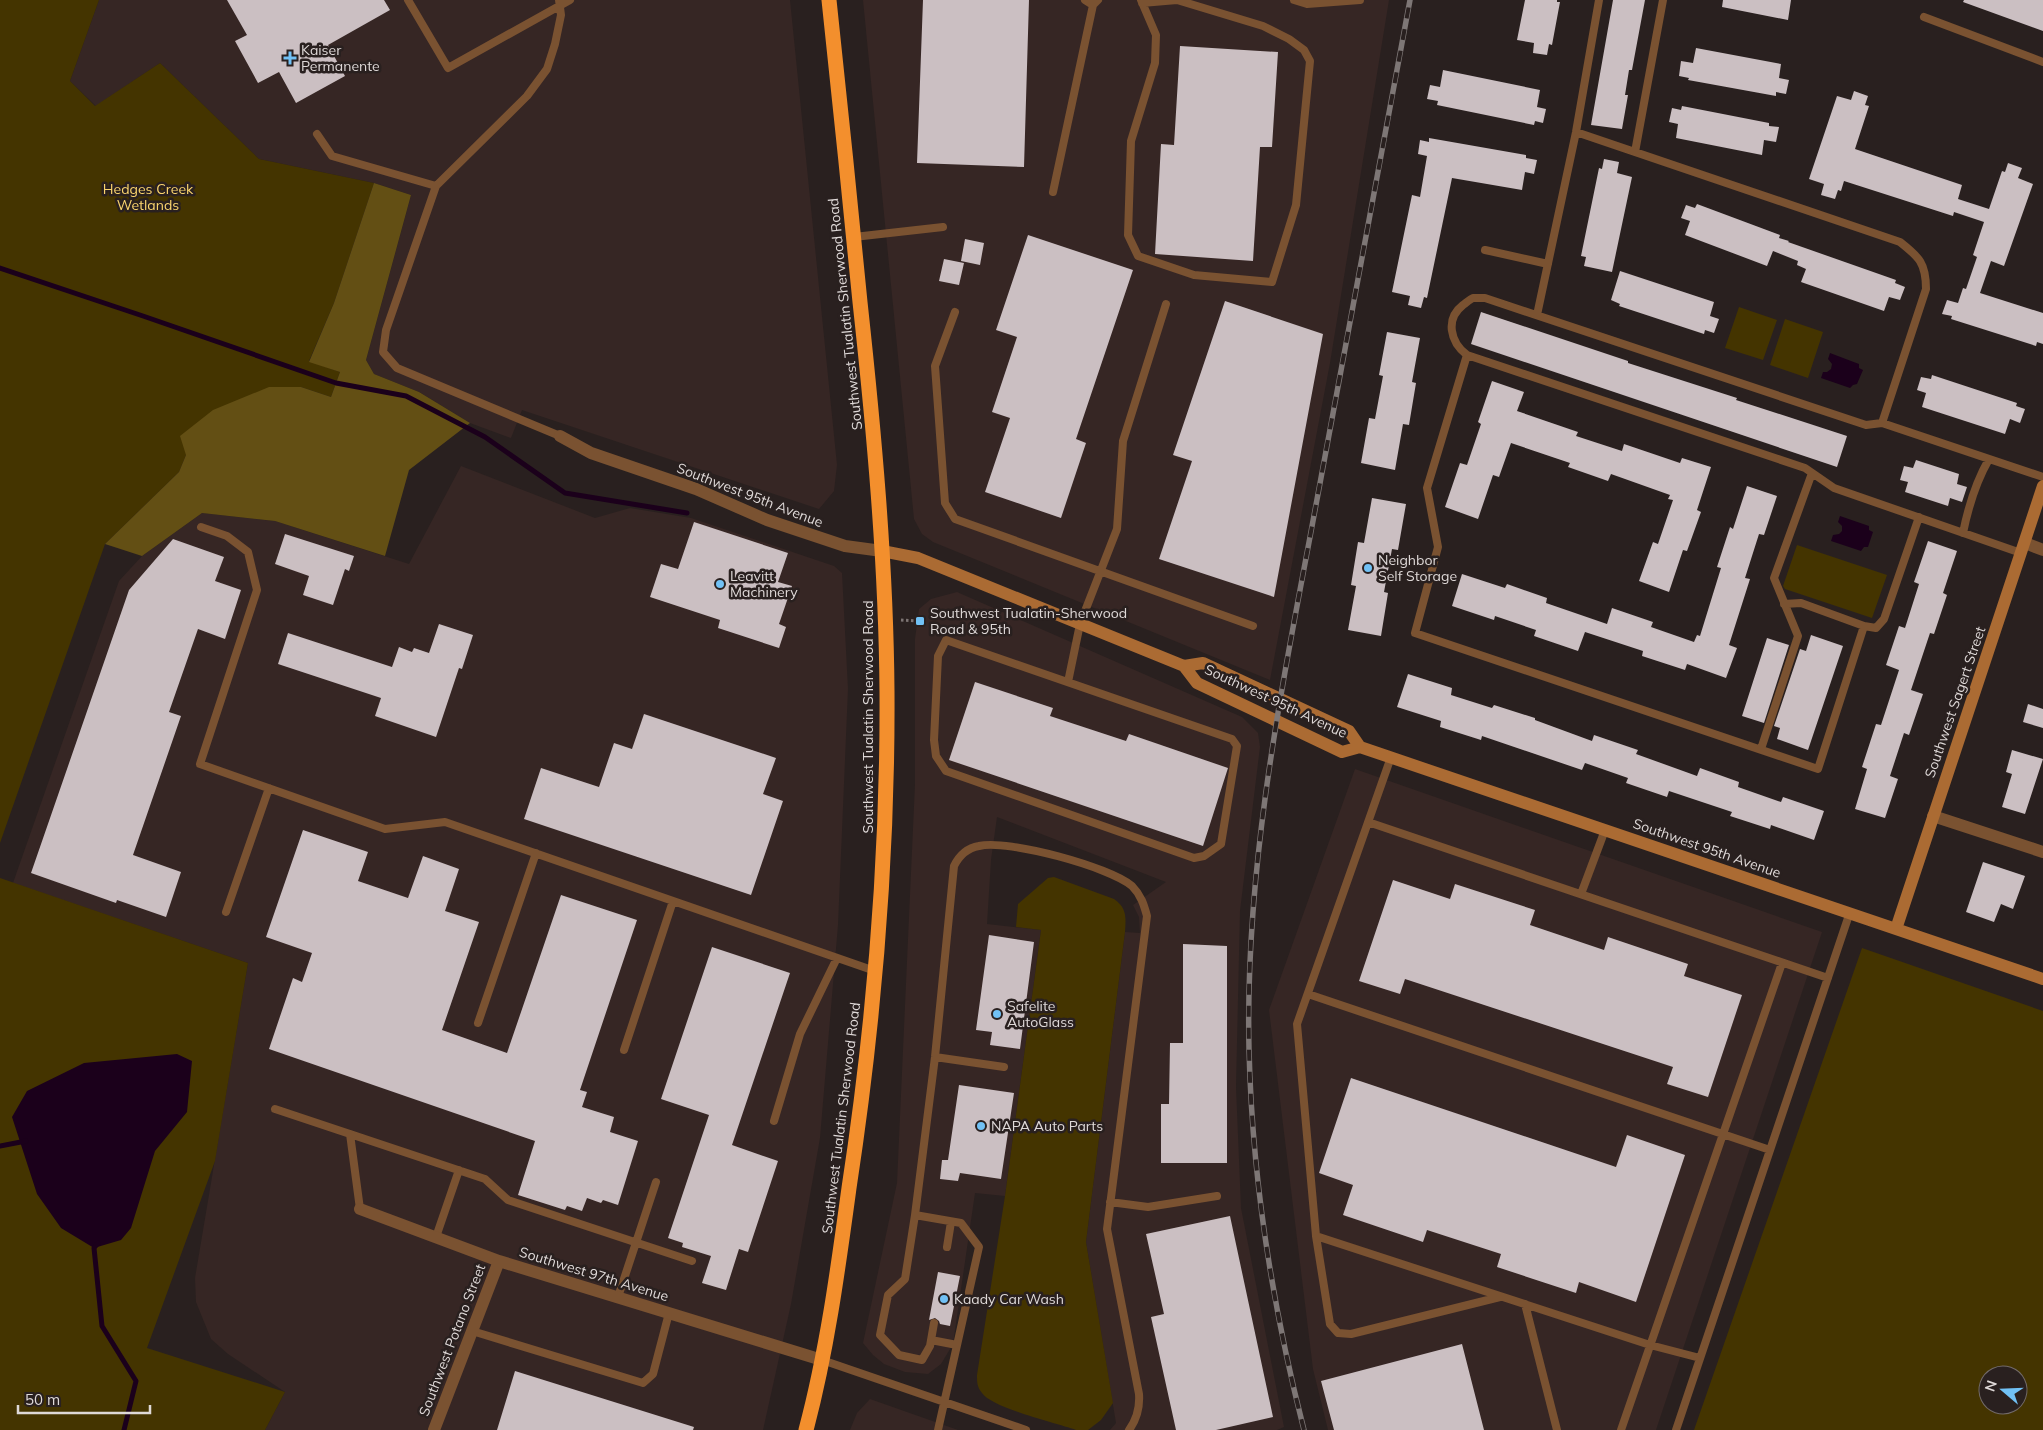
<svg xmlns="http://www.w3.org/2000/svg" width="2043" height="1430" font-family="Mulish,sans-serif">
<rect width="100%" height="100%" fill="#29201f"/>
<path fill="#362624" d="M 99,0 L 790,0 L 837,465 L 834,491 L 819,509 L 522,410 L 511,438 L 470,423 L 419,392 L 374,374 L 366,360 L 411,195 L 374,183 L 259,159 L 160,63 L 96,106 L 70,81 Z
M 863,0 L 1389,0 L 1330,363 L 1270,680 L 933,542 L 922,534 L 914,519 Z
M 461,466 L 595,518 L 630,508 L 691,518 L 834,566 L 842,573 L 848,689 L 838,925 L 820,1138 L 791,1304 L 763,1430 L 265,1430 L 285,1392 L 228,1354 L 211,1339 L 196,1302 L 195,1278 L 248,963 L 13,883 L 119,581 L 142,556 L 202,513 L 275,521 L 409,564 Z
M 957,592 L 1242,717 L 1258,733 L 1260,747 L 1240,911 L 1236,1087 L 1241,1208 L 1284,1427 L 1277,1430 L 1110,1430 L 1116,1423 L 1086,1242 L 1125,932 L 1140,933 L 1139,917 L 1133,905 L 1166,882 L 997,817 L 991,860 L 987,924 L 1041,930 L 1005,1196 L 975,1193 L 953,1344 L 941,1364 L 928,1374 L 905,1372 L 884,1364 L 873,1355 L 863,1343 L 897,1183 L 915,784 L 915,639 L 919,609 L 931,599 Z
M 1355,769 L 1822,932 L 1656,1430 L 1328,1430 L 1313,1369 L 1269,1010 Z
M 870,1399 L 958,1430 L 850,1430 L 857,1413 Z"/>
<path fill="#443400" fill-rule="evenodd" d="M 0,0 L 99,0 L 70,81 L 95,106 L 160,63 L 259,159 L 374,183 L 334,303 L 309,361 L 340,372 L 331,397 L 301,387 L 186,455 L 179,472 L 105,544 L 0,843 Z
M 1739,307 L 1777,320 L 1763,360 L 1725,348 Z
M 1785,319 L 1823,332 L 1808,378 L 1770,365 Z
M 1797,545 L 1887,575 L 1872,618 L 1785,589 L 1783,586 Z
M 1054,877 L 1114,899 C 1127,908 1126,917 1125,932 L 1086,1242 L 1113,1403 L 1101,1420 L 1088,1430 L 1076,1430 C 1056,1423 992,1408 982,1393 C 977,1387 977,1382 977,1375 L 1005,1196 L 1041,930 L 1016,927 L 1018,904 L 1048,878 Z
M 0,878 L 248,963 L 215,1161 L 147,1348 L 285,1392 L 265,1430 L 0,1430 Z
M 1862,948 L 2043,1011 L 2043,1430 L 1694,1430 ZM 1988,1375 L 2018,1375 L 2018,1405 L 1988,1405 Z"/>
<path fill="#634f14" d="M 374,183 L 411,195 L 366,360 L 374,374 L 419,392 L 470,423 L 409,470 L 385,556 L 275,521 L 202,513 L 142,556 L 105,544 L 179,472 L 186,455 L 180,436 L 213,410 L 269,387 L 301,387 L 331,397 L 340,372 L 309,362 L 334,303 Z"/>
<path fill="#1b001b" d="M 1830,353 L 1859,364 L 1859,368 L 1863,370 L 1857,384 L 1853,385 L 1850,388 L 1821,378 L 1823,372 L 1827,372 L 1831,369 L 1832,364 L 1828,359 Z
M 1840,516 L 1869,526 L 1869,530 L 1873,532 L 1868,547 L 1864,547 L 1861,551 L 1831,541 L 1833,535 L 1839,534 L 1842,531 L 1842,526 L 1838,522 Z
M 177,1054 L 192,1061 L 187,1112 L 155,1151 L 131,1228 L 121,1240 L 94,1248 L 61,1228 L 37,1194 L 12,1117 L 27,1091 L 84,1063 Z"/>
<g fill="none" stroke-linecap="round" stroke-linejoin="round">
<path stroke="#1b001b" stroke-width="5" d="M 0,268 L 143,316 L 336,383 L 406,396 L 485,437 L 565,493 L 687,513
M 0,1146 L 26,1141
M 98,1243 L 94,1248 L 102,1326 L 136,1381 L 124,1430"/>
</g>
<path fill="#cbbfc2" d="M 227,0 L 384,0 L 390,10 L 328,45 L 345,76 L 296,103 L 279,72 L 258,83 L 235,41 L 247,35 Z
M 923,0 L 1029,0 L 1024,167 L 917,163 Z
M 1525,0 L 1557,0 L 1557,2 L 1560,2 L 1552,45 L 1549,44 L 1547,55 L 1533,53 L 1534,43 L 1517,40 Z
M 1613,0 L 1645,0 L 1632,70 L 1629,70 L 1625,95 L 1628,95 L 1622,129 L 1591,125 Z
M 1723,0 L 1791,0 L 1788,20 L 1722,7 Z
M 1964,0 L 2043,0 L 2043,31 L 1963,2 Z
M 1180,46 L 1278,52 L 1272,147 L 1260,147 L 1253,261 L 1155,254 L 1161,144 L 1174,145 Z
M 1696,48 L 1781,64 L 1779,78 L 1789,80 L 1786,94 L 1776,92 L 1776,96 L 1688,80 L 1689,78 L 1679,76 L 1681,61 L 1693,63 Z
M 1443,70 L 1540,90 L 1537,107 L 1546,109 L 1543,123 L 1535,121 L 1534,125 L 1437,105 L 1438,101 L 1427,99 L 1430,85 L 1440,87 Z
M 1854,91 L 1868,96 L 1865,105 L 1869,106 L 1855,149 L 1962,185 L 1958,199 L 1989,209 L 2002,171 L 2005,172 L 2008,163 L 2022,168 L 2018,178 L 2033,184 L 2004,266 L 1991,261 L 1980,293 L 2043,313 L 2043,344 L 2037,342 L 2036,346 L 1951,319 L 1952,316 L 1942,314 L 1947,300 L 1958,303 L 1963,288 L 1966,289 L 1977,257 L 1973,255 L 1984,222 L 1954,212 L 1953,216 L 1844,181 L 1841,191 L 1838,190 L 1835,199 L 1821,195 L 1824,184 L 1809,179 L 1837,96 L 1851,100 Z
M 1682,106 L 1769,123 L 1769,126 L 1779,127 L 1776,142 L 1764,140 L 1762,155 L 1676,138 L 1678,124 L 1669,122 L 1672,108 L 1681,110 Z
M 1429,138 L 1526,155 L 1526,158 L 1537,160 L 1534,174 L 1525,172 L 1522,190 L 1452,178 L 1427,298 L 1424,297 L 1421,308 L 1408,305 L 1410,296 L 1392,292 L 1412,195 L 1420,197 L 1427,156 L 1418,154 L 1420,140 L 1429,142 Z
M 1604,159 L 1619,162 L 1617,173 L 1632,177 L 1612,272 L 1584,266 L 1586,257 L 1581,256 L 1599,168 L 1602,169 Z
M 1697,204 L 1780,235 L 1779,238 L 1789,241 L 1788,242 L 1896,280 L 1895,283 L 1905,287 L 1900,300 L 1889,297 L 1884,311 L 1801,282 L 1806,269 L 1797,265 L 1798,261 L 1773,251 L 1767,266 L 1685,235 L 1690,221 L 1681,218 L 1686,205 L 1695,208 Z
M 1028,235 L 1133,270 L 1076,439 L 1086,443 L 1061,518 L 985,492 L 1010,418 L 992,412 L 1017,337 L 996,330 Z
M 965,239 L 984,243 L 980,265 L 961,261 Z
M 944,259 L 964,263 L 959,285 L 939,281 Z
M 1620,271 L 1714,302 L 1710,316 L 1719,319 L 1714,333 L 1705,330 L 1704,334 L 1619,306 L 1620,304 L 1611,300 Z
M 1225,301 L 1323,334 L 1274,597 L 1159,559 L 1192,461 L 1173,455 Z
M 1481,312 L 1628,361 L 1628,363 L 1737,398 L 1736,400 L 1847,436 L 1837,467 L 1471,344 Z
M 1387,332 L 1420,338 L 1412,382 L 1416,383 L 1409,425 L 1403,424 L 1395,470 L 1361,463 L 1369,418 L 1375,419 L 1383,376 L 1379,375 Z
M 1932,375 L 2017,403 L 2016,406 L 2025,409 L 2020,423 L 2010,419 L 2005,434 L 1922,407 L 1926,393 L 1917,390 L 1921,377 L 1931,379 Z
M 1492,381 L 1524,392 L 1517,411 L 1578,432 L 1576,436 L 1622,451 L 1624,444 L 1680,463 L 1682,458 L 1711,467 L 1697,510 L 1701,512 L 1687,551 L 1683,550 L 1669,592 L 1639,581 L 1653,542 L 1658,544 L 1673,500 L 1668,499 L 1670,495 L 1611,474 L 1608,481 L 1568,467 L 1570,463 L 1511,443 L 1499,477 L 1493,475 L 1478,519 L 1445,507 L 1460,463 L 1467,465 L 1481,424 L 1478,422 Z
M 1916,460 L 1959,474 L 1957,484 L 1967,487 L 1962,502 L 1950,498 L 1948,506 L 1905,492 L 1908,482 L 1900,480 L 1904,466 L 1913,468 Z
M 1747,486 L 1777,496 L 1764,535 L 1759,534 L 1745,578 L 1750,579 L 1729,645 L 1737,648 L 1726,678 L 1687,664 L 1685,670 L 1642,656 L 1643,651 L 1585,632 L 1578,651 L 1534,636 L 1536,630 L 1495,616 L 1494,620 L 1452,606 L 1462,574 L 1505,588 L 1507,584 L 1547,598 L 1546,603 L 1607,624 L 1612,608 L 1653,622 L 1651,627 L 1694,642 L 1697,635 L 1700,636 L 1721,568 L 1717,567 L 1730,527 L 1733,529 Z
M 1372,498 L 1406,504 L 1398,550 L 1392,549 L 1384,592 L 1388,593 L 1381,636 L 1348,630 L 1356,586 L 1351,585 L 1358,542 L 1364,543 Z
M 694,522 L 788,553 L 778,582 L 792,586 L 779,624 L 786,627 L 779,648 L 718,628 L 720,620 L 650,597 L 661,564 L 678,569 Z
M 285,534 L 354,556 L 349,571 L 345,569 L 333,605 L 303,595 L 309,576 L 275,564 Z
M 173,539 L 224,557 L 215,581 L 241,590 L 225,639 L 198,629 L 169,712 L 181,716 L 133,855 L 181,872 L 166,917 L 117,900 L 116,903 L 31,873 L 129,590 Z
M 1928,541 L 1957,551 L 1943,593 L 1947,595 L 1934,634 L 1930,633 L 1911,690 L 1923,694 L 1909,735 L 1904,733 L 1890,776 L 1898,779 L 1885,818 L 1855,809 L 1867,769 L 1862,767 L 1876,724 L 1881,725 L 1899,670 L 1886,665 L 1899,626 L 1905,628 L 1919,584 L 1914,582 Z
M 439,624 L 473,635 L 462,669 L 459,668 L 436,737 L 375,716 L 381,698 L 278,664 L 288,633 L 392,667 L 399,647 L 412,652 L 414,648 L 429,653 Z
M 1811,635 L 1843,646 L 1808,750 L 1777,739 L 1780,728 L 1774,726 L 1800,649 L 1806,651 Z
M 1767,638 L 1789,645 L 1764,723 L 1742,716 Z
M 1408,674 L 1452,688 L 1451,695 L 1492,708 L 1494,705 L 1535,718 L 1535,720 L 1592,741 L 1594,735 L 1638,750 L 1636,754 L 1697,776 L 1700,768 L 1739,782 L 1738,787 L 1781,802 L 1783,797 L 1824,811 L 1814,840 L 1771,825 L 1770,829 L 1730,816 L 1732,812 L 1669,791 L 1667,797 L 1626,783 L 1628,778 L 1585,763 L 1582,770 L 1482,736 L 1481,740 L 1440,727 L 1441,721 L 1397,707 Z
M 975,682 L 1053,708 L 1050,716 L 1126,741 L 1129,734 L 1228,768 L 1203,846 L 949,760 Z
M 2028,704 L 2043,709 L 2043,728 L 2023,722 Z
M 644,714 L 776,758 L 763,794 L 783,801 L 751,895 L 524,819 L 541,768 L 599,787 L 614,743 L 632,749 Z
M 2012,750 L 2043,759 L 2025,814 L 2002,807 L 2012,774 L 2006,772 Z
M 303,830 L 368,852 L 358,881 L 408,898 L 423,856 L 459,869 L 445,911 L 479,922 L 442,1030 L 507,1053 L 561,895 L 637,920 L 580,1090 L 587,1092 L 582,1107 L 614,1117 L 610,1132 L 638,1141 L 618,1205 L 603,1200 L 601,1203 L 587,1198 L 582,1211 L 567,1206 L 565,1210 L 518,1195 L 535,1141 L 269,1049 L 293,978 L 302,982 L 312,953 L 266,937 Z
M 1983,862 L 2025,876 L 2013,909 L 2001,904 L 1994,922 L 1966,912 Z
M 1393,880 L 1450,899 L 1455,884 L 1535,910 L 1530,925 L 1604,950 L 1608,937 L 1688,964 L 1684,976 L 1742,995 L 1708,1097 L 1667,1084 L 1673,1067 L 1405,979 L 1400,994 L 1359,981 Z
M 989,935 L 1034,942 L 1020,1049 L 990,1045 L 992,1032 L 976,1030 Z
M 1183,944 L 1227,946 L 1227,1163 L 1161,1163 L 1161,1104 L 1169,1104 L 1170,1043 L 1183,1043 Z
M 712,947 L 790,973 L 732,1145 L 778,1161 L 748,1252 L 739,1249 L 726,1290 L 702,1283 L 711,1256 L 682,1247 L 683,1243 L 668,1238 L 709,1115 L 661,1099 Z
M 1351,1078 L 1616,1167 L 1627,1135 L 1685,1155 L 1636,1302 L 1579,1282 L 1576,1293 L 1497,1267 L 1501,1254 L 1427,1230 L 1423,1242 L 1343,1215 L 1353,1185 L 1319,1173 Z
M 959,1085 L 1014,1093 L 1001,1179 L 960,1173 L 958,1181 L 940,1179 L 942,1160 L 948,1160 Z
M 1230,1216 L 1273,1417 L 1216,1430 L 1176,1430 L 1151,1317 L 1164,1314 L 1146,1234 Z
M 938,1272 L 960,1276 L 950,1326 L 940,1324 L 939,1321 L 935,1318 L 929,1320 Z
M 1462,1344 L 1484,1430 L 1334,1430 L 1321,1381 Z
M 515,1371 L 694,1427 L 693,1430 L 497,1430 Z"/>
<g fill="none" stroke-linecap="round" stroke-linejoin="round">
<path stroke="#7c7473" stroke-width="3" stroke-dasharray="2.5 2.5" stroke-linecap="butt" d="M 901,620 L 920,621"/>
<path stroke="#7a5231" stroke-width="8" d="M 408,0 L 448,68 L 570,0
M 559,0 L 561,15 L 555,44 L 547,69 L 527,96 L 436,186 L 386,330 L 383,352 L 397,368 L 560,436
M 1085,0 L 1093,5 L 1098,0
M 1141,0 L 1156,35 L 1155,63 L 1131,141 L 1128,235 L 1138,256 L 1194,275 L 1272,282 L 1296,205 L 1310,61 L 1304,50 L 1289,39 L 1263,26 L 1177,0 L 1142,3
M 1294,0 L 1307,4 L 1360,0
M 1924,17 L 2043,62
M 1576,132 L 1900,242 C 1919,257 1926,263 1926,289 L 1882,423
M 317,134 L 332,156 L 436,186
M 1635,152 L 1663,0
M 1053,192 L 1093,5
M 854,237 L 943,227
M 1485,250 L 1548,264
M 955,312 L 935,366 L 945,503 L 955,519 L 1253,626
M 1537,315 L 1576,132 L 1599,0
M 1467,355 L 1427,488 L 1438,547 L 1415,633 L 1818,769 L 1864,626 L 1876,628 L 1884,619 L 1919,517
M 201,527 L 227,536 L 248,552 L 257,590 L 200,764 L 385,829 L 445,822 L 875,971
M 1963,533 C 1968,508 1977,480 1989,459
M 2021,553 L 1834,488 L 1805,468 L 1467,355 C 1450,342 1445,319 1463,305 C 1466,303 1470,299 1473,298 C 1476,298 1481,298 1485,298 L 1866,425 L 1882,423 L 2043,477
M 1784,604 L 1801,603 L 1864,626
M 946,640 L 1232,739 L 1237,746 L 1221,844 L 1204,856 L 1194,858 L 946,771 L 936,756 L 934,740 L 938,656 Z
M 1068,682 L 1080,624 L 1117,529 L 1123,441 L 1166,304
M 1761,749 L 1798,636 L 1774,578 L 1812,473
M 1391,757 L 1297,1024 L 1316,1236 L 1650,1345 L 1700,1358
M 1368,822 L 1828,978
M 1581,894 L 1605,830
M 226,912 L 269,788
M 1308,994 L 1770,1150
M 478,1023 L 536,853
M 624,1050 L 673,901
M 935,1057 L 1004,1067
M 275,1109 L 485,1179 L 508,1200 L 692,1261
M 774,1121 L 800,1034 L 837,958
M 350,1134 L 360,1209
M 1110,1202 L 1148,1207 L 1217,1196
M 915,1215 L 905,1279 L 888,1295 L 880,1335 L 899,1355 L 922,1360 L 930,1346 L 934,1323
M 1316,1236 L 1330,1324 L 1338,1333 L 1351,1334 L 1500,1297
M 436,1237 L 459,1170
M 947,1247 L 951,1222
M 618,1297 L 656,1182
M 1525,1304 L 1557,1430
M 472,1331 L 643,1383 L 653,1374 L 669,1313
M 931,1340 L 957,1345
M 822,1360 L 1026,1430
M 938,1430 L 979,1247 L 961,1223 L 915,1215 L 935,1057 L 954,866 C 959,856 967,848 979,846 C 1008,839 1110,867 1132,886 C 1141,895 1144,905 1147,916 L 1107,1229 L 1139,1394 C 1140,1408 1137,1419 1129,1430
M 1621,1430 L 1782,963
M 1676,1430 L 1850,912"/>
<path stroke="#7a5231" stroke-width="12" d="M 560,436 L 591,453 L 696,489 L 767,520 L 845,546 L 882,551
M 2025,543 L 2043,550
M 1933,816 L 2043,852
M 360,1209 L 499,1261 L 822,1360
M 434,1430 L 499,1261"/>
<path stroke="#ab6b33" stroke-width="12" d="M 882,551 L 918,558 L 1184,666 L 1197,683 L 1342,752 L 1360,747 L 2043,979
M 1184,666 L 1203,663 L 1349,731 L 1360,747
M 1896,929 L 2043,486"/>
<path stroke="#f38f2d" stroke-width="15" d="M 806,1430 C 827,1351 838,1269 849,1188 C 874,1024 888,858 887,691 C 886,561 874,431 860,302 C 850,201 840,101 829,0"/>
<g stroke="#7e7776" stroke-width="5.5">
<path id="rail" d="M 1304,1430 C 1272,1305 1252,1178 1249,1049 C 1245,876 1278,706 1310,537 C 1343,358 1377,179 1410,0"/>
</g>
<use href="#rail" stroke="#29201f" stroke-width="4" stroke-dasharray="11" stroke-linecap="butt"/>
</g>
<g fill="#71c1f5" stroke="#29201f" stroke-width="2">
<path d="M287.5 50.5h5v5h5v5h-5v5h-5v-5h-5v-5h5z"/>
<circle cx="1368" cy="568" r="5"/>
<circle cx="720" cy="584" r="5"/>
<rect x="915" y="616" width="10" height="10" rx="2.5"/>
<circle cx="997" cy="1014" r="5"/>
<circle cx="981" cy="1126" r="5"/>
<circle cx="944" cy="1299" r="5"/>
</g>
<g text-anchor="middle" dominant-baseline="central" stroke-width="5" stroke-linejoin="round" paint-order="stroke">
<g font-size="14" fill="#dfd9d8" stroke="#29201f" text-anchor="start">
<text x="301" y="50">Kaiser<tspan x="301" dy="16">Permanente</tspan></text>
<text x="1378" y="560">Neighbor<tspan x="1378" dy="16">Self Storage</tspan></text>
<text x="730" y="576">Leavitt<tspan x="730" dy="16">Machinery</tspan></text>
<text x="930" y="613">Southwest Tualatin-Sherwood<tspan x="930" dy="16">Road &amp; 95th</tspan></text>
<text x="1007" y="1006">Safelite<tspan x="1007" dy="16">AutoGlass</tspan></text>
<text x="991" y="1126">NAPA Auto Parts</text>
<text x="954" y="1299">Kaady Car Wash</text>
</g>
<g font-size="14" fill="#fbd56e" stroke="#29201f">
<text x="148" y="189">Hedges Creek<tspan x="148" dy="16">Wetlands</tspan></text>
</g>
<g font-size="14" fill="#dfd9d8" stroke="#29201f">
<text transform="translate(845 314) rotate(-96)">Southwest Tualatin Sherwood Road</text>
<text transform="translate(750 495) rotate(21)">Southwest 95th Avenue</text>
<text transform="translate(1276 701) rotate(25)">Southwest 95th Avenue</text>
<text transform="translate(1955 702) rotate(-71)">Southwest Sagert Street</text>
<text transform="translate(868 717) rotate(-90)">Southwest Tualatin Sherwood Road</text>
<text transform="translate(1707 848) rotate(19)">Southwest 95th Avenue</text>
<text transform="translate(841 1118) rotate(-83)">Southwest Tualatin Sherwood Road</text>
<text transform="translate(594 1274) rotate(17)">Southwest 97th Avenue</text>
<text transform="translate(452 1340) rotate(-69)">Southwest Potano Street</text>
</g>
</g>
<g transform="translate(2003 1390) rotate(289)"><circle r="24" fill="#29201f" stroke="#726a69"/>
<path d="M0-4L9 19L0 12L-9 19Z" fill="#71c1f5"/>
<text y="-8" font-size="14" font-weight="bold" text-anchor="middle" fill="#dfd9d8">N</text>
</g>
<path d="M18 1405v8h132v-8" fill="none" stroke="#dfd9d8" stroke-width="2.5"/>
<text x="25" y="1405" font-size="15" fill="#dfd9d8" stroke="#29201f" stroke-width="4" paint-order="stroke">50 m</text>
</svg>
